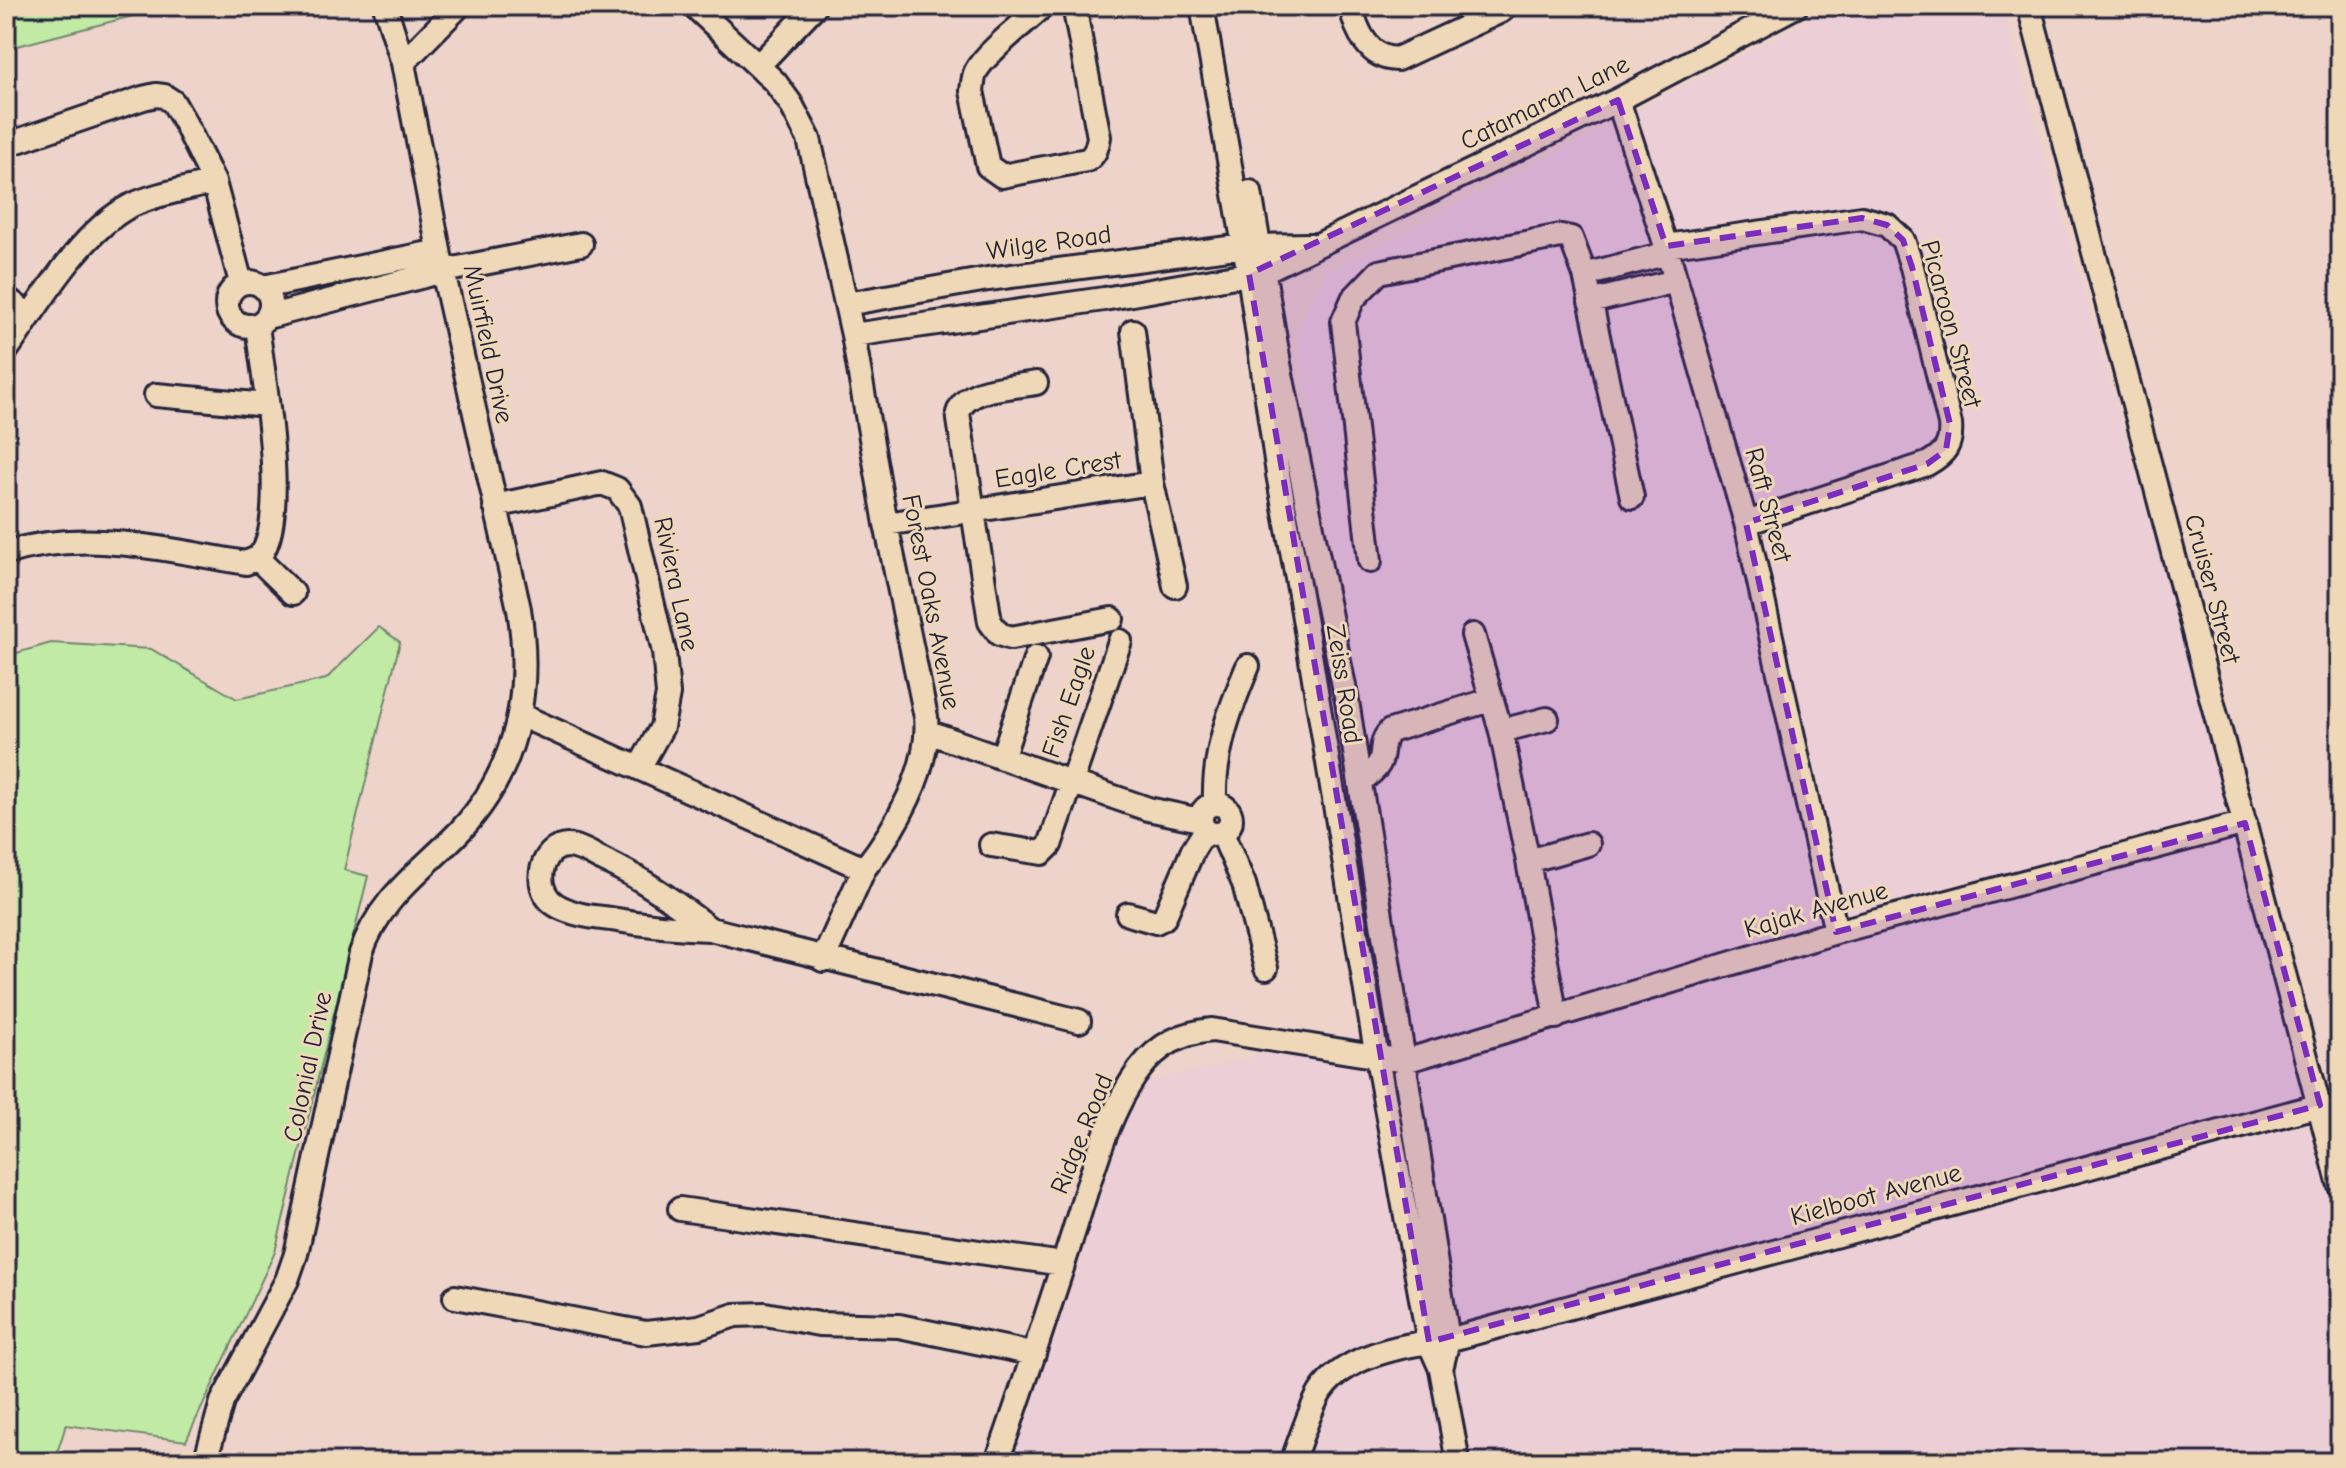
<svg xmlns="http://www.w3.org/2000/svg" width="2346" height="1468" font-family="'Comic Neue',sans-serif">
<rect width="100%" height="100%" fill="#edd3c9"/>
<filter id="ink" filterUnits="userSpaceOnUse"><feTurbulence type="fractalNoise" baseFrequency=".0125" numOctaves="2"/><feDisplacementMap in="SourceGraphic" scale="16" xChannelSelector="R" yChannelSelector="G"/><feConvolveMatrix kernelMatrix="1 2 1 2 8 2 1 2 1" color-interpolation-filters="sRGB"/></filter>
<g filter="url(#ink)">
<path fill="#eccfd6" d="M 1834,6 L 2002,6 L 2340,1179 L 2340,1462 L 984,1462 L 1119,1088 L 1412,1021 L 1297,335 L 1325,274 Z"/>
<path fill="#c1eaa5" stroke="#728670" stroke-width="2" d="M 6,6 L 171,6 L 6,49 Z
M 379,627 L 400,642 L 344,870 L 368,876 L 275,1252 L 186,1441 L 66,1425 L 54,1462 L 6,1462 L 6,656 L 51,643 L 151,649 L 237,699 L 326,679 Z"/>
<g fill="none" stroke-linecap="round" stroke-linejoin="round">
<g stroke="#22223b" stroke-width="28">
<path id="minor" d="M 1043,6 C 1026,22 986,52 976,71 C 973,77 973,84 972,91 L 988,166 L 1002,176 L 1087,160 C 1096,154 1097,147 1099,137 L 1074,6
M 1202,6 L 1249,274 L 1278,474 L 1301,600 L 1377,1058 L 1429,1342 L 1441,1369 L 1458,1462
M 1351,6 C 1356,31 1369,59 1397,59 L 1501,11 L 1507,6
M 2029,6 L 2340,1186
M 403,63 L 459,6
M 758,66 L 815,6
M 1618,100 L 1666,246 L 1746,523 L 1836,932
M 6,145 L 143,98 L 156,95 L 164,96 L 173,102 L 184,121 L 214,182 L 241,283
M 1250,192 L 1280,369 L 1347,701 L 1448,1340 L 1441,1369
M 1666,246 L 1862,218 L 1887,225 L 1903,240 L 1912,267 L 1950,424 C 1952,445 1945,454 1927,464 L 1746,523
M 1585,275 L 1668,253
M227 304a22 22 0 1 1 44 0a22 22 0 1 1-44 0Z
M 263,287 L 439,251
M 6,298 L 30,316
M 1590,302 L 1676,281
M 846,304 L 988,279 L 1244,246 L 1312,245
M 267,317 L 443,271 L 581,244
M 257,325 C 262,370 292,529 257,558
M 1133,331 L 1152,483 L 1175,586
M 853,335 L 1104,299 L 1264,271 L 1618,100 L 1796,6
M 6,351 C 37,307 81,231 130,206 C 155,194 187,189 214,182
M 1036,383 C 1011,388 967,386 958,413 L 990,622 L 999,634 L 1011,638 L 1112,619
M 156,395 L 267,405
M 495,506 L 602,483 L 617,489 L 630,506 L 664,652 L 668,694 L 662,727 L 639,768
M 886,524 L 1152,483
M 6,553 C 86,528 166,550 246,563 L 257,558 L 293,593
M 1370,561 L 1343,322 L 1353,299 L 1379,272 L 1561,236 L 1571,238 L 1585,275 L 1632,497
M 1473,635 L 1501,731 L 1528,861 L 1556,1017
M 520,715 L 864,869 C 895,830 931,768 926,717 L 886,524 L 853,335 L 809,139 L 791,104 L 775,82 L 694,6
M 1501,731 L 1547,719
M 928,732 L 1148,809 L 1200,820
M 1002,758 L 1036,657
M 1360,781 C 1395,759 1373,750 1390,731 L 1490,700
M1201 819a15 15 0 1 1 30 0a15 15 0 1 1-30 0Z
M 1215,804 C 1213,754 1229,711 1248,666
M 1222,833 L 1244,884 L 1266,968
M 991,845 L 1042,853 L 1050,845 L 1120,641
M 1528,861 L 1588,844
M 1128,914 L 1156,922 L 1164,918 L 1193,850 L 1205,831
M 710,929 C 675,902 641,877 601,859 C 591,854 579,846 567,846 C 544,847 536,876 545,893 C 549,902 560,908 569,911 C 583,917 597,917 611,919 C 644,925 676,928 710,929 L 1079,1021
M 823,960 L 864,869
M 680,1209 L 1063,1264
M 455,1297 L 646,1333 L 699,1327 L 735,1315 L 765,1314 L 819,1324 L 899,1326 L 1034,1354
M 205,1462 L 222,1402 L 287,1280 L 296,1254 L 361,953 C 380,897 421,872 460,831 C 518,769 532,691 519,609 L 443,271 L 403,63 L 385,6
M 997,1462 C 1023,1387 1048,1312 1072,1237 C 1089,1184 1106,1114 1140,1069 C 1159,1044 1182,1033 1212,1030 L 1405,1061 L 1836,932 L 2245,823
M 1292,1462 C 1300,1441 1307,1418 1317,1398 C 1338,1356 1405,1344 1448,1340 L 2320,1105"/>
</g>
<use href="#minor" stroke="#eed8b7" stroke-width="22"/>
</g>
</g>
<path fill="#7b2cbf" fill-opacity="0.2" stroke="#7b2cbf" stroke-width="6" stroke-dasharray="16 10" stroke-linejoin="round" d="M 1618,100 L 1666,246 L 1862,218 L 1887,225 L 1903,240 L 1912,267 L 1950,424 L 1946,450 L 1927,464 L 1746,523 L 1836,932 L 2245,823 L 2320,1105 L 1429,1342 L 1249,274 Z"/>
<g text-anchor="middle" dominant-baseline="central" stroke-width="6" stroke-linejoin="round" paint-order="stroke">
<g font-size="26" fill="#22223b" stroke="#eed8b7">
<text transform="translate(1545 103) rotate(-26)">Catamaran Lane</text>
<text transform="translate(1049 243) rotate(-8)">Wilge Road</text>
<text transform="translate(1951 324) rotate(75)">Picaroon Street</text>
<text transform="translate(488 344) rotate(78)">Muirfield Drive</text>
<text transform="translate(1058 470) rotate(-9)">Eagle Crest</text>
<text transform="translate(1768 505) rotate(75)">Raft Street</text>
<text transform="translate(676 584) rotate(78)">Riviera Lane</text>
<text transform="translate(2212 589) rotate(75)">Cruiser Street</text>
<text transform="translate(931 602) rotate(79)">Forest Oaks Avenue</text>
<text transform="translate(1344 684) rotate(81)">Zeiss Road</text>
<text transform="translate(1069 702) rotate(-71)">Fish Eagle</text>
<text transform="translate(1816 910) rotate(-16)">Kajak Avenue</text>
<text transform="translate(308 1067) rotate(-78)">Colonial Drive</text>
<text transform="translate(1082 1134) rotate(-68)">Ridge Road</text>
<text transform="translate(1876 1195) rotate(-15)">Kielboot Avenue</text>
</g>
</g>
<rect width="2346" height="1468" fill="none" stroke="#eed8b7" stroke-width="32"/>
<rect x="16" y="16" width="2314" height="1436" fill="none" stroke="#22223b" stroke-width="3" filter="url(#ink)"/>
</svg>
